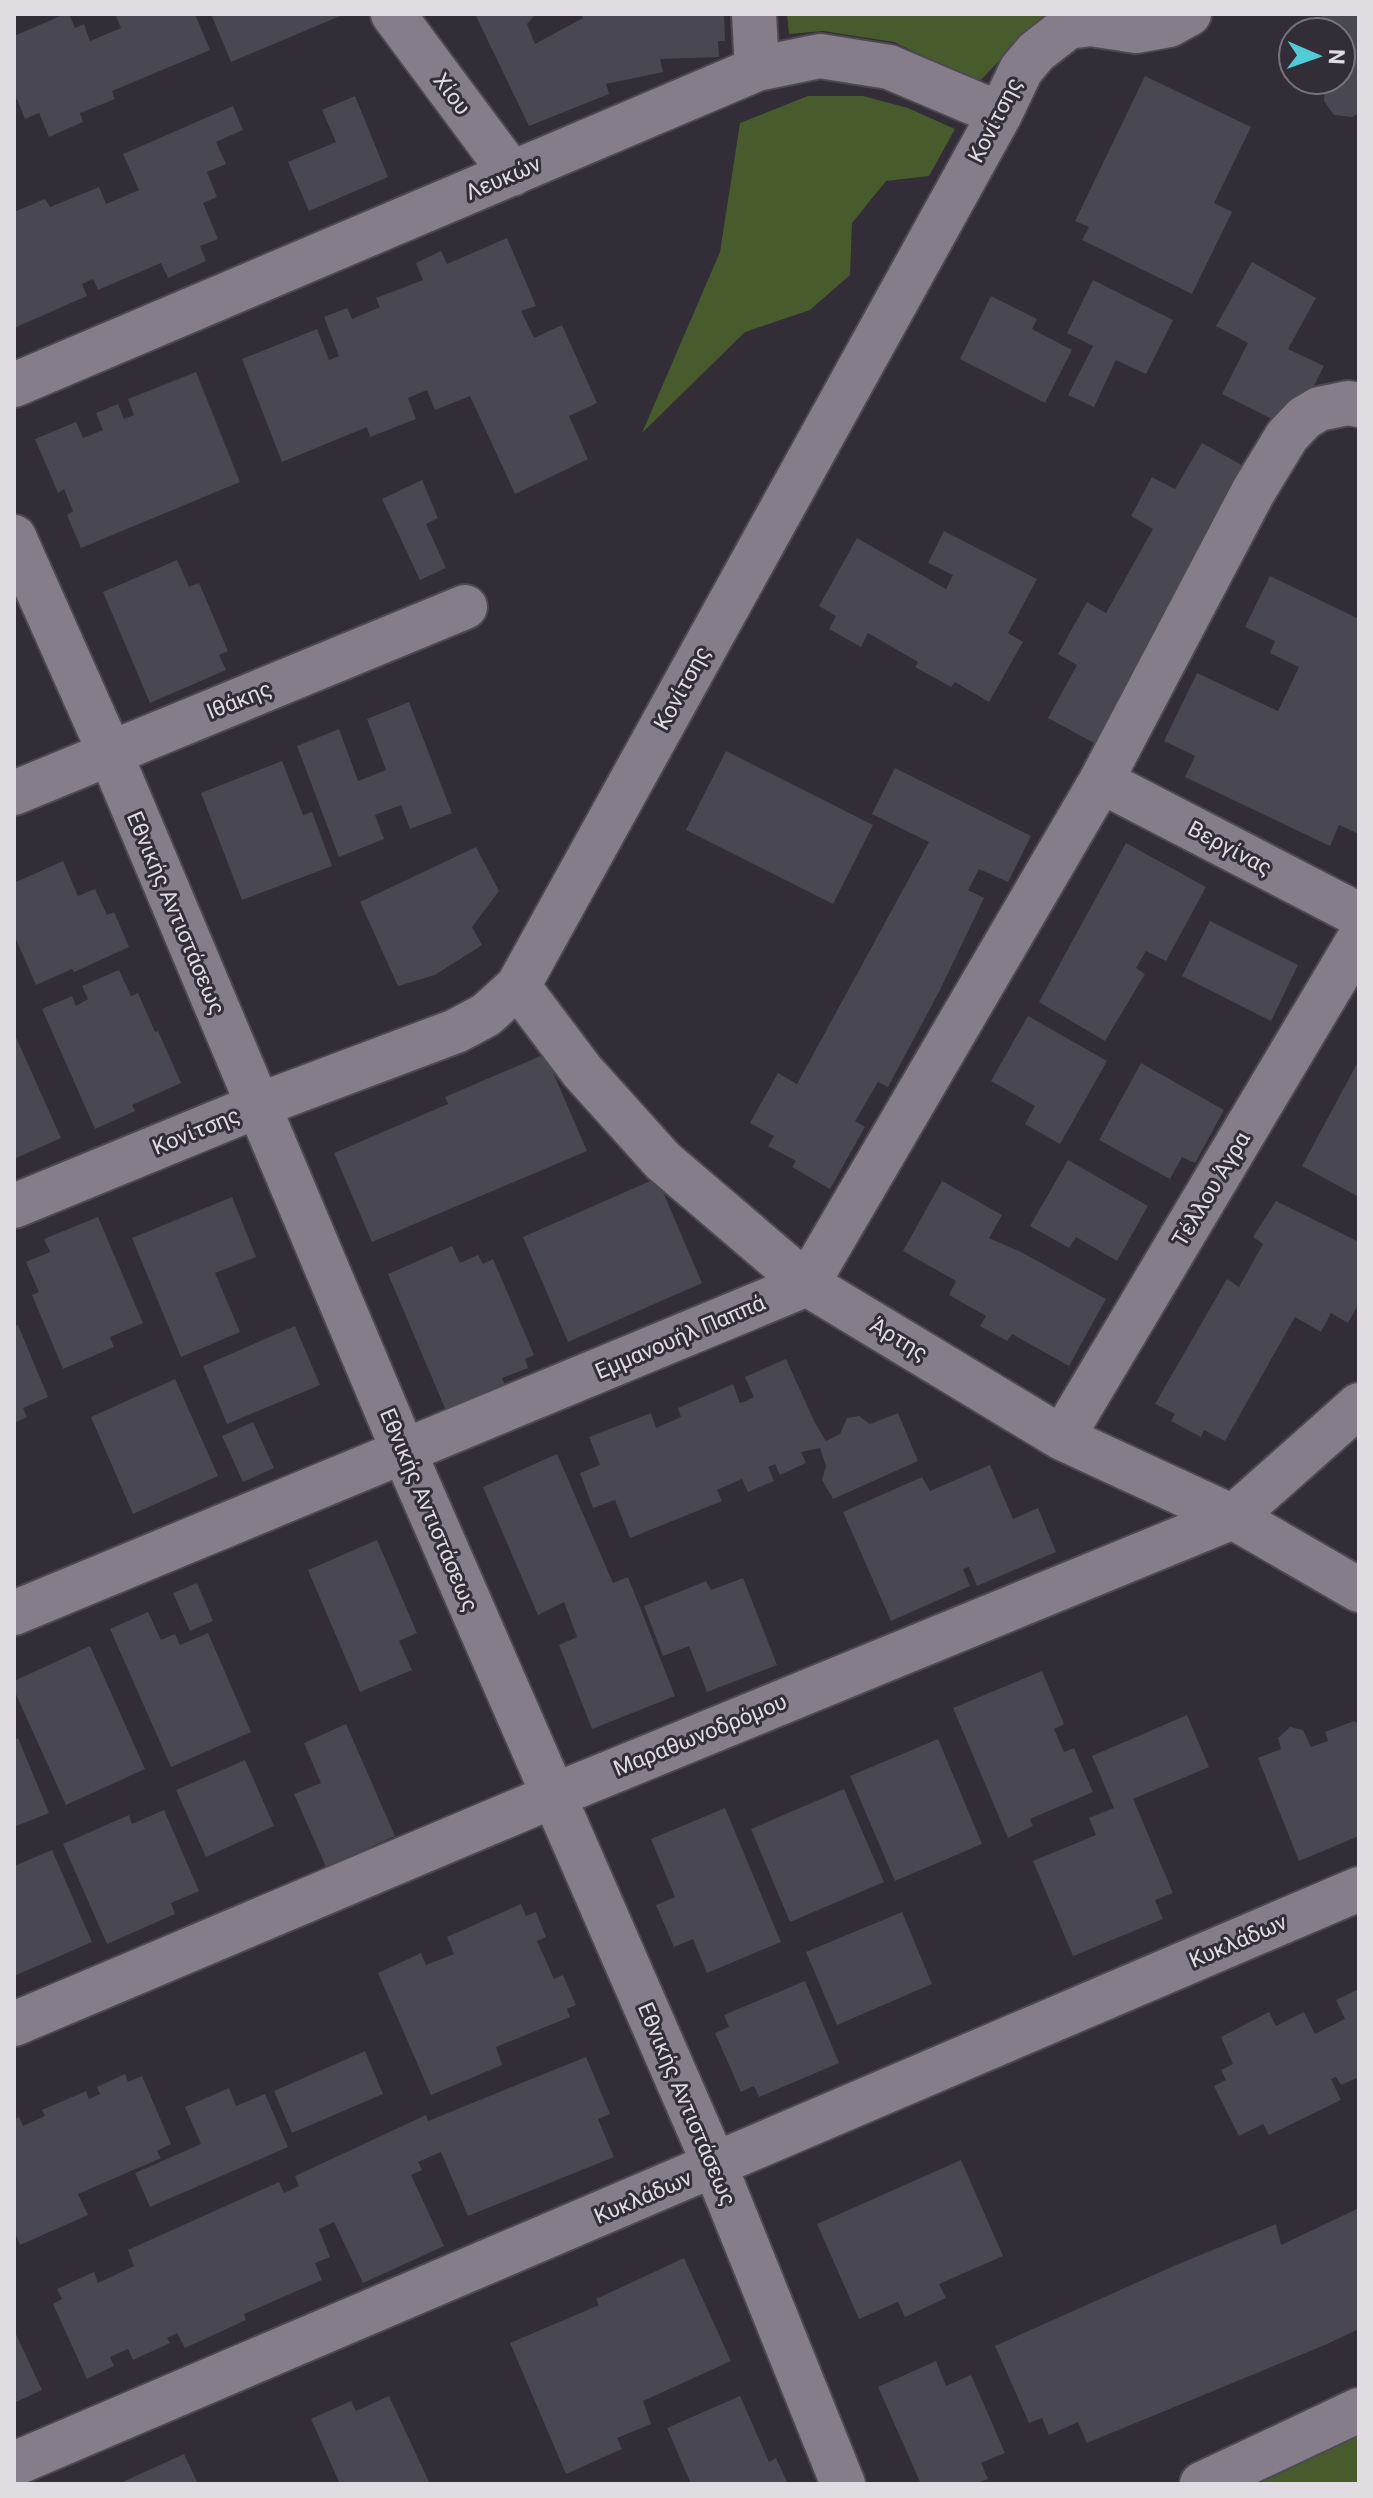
<svg xmlns="http://www.w3.org/2000/svg" width="1373" height="2498" font-family="Roboto,sans-serif">
<rect width="100%" height="100%" fill="#322d37"/>
<path fill="#485b2c" d="M 787,14 L 1050,14 L 1019,40 L 978,83 L 894,42 L 823,31 L 789,34 Z
M 808,96 L 863,96 L 908,108 L 955,129 L 929,176 L 886,181 L 852,223 L 850,275 L 810,310 L 745,332 L 642,433 L 720,252 L 740,123 Z
M 1359,2428 L 1359,2484 L 1243,2484 Z"/>
<path fill="#494752" d="M 65,14 L 69,14 L 75,28 L 84,24 L 90,41 L 121,28 L 115,14 L 195,14 L 210,50 L 112,91 L 115,99 L 80,113 L 83,122 L 49,137 L 39,113 L 25,119 L 17,99 L 14,100 L 14,36 Z
M 211,14 L 345,14 L 231,62 Z
M 475,14 L 536,14 L 527,24 L 535,44 L 583,18 L 582,14 L 724,14 L 725,41 L 718,41 L 719,57 L 660,59 L 663,72 L 606,84 L 609,94 L 529,126 Z
M 1323,14 L 1359,14 L 1359,113 L 1352,117 L 1334,115 L 1324,101 L 1325,83 L 1328,80 L 1341,80 L 1341,32 L 1313,32 Z
M 1145,76 L 1251,127 L 1214,203 L 1232,212 L 1192,294 L 1082,240 L 1089,227 L 1075,221 Z
M 355,96 L 388,177 L 309,211 L 288,162 L 336,142 L 322,110 Z
M 233,106 L 243,130 L 216,142 L 226,164 L 207,172 L 217,197 L 203,203 L 218,239 L 200,246 L 206,261 L 168,278 L 161,263 L 98,290 L 93,279 L 82,284 L 87,296 L 14,328 L 14,212 L 45,199 L 50,207 L 99,187 L 106,204 L 139,190 L 123,154 Z
M 507,238 L 536,306 L 521,311 L 534,338 L 562,325 L 597,403 L 569,416 L 588,459 L 515,494 L 470,396 L 435,410 L 427,390 L 408,398 L 416,419 L 370,437 L 367,427 L 282,462 L 242,359 L 317,329 L 329,360 L 339,356 L 324,317 L 347,308 L 352,319 L 380,307 L 376,298 L 423,280 L 416,263 L 441,251 L 447,264 Z
M 1252,262 L 1316,298 L 1288,349 L 1324,366 L 1292,429 L 1222,394 L 1248,343 L 1216,326 Z
M 1093,280 L 1173,320 L 1146,374 L 1116,360 L 1094,407 L 1068,395 L 1093,346 L 1067,333 Z
M 991,296 L 1037,319 L 1032,329 L 1072,350 L 1045,403 L 960,359 Z
M 196,372 L 240,482 L 81,548 L 67,515 L 73,511 L 64,489 L 58,493 L 35,439 L 76,422 L 83,438 L 103,430 L 96,413 L 118,404 L 124,419 L 134,415 L 128,399 Z
M 1202,443 L 1258,474 L 1105,749 L 1048,718 L 1077,665 L 1058,654 L 1087,602 L 1106,613 L 1153,529 L 1131,516 L 1152,477 L 1175,489 Z
M 422,480 L 438,518 L 426,524 L 446,568 L 420,580 L 382,499 Z
M 944,531 L 1037,579 L 1008,633 L 1023,642 L 989,702 L 955,682 L 951,687 L 915,667 L 918,662 L 868,633 L 861,647 L 829,629 L 836,616 L 819,606 L 857,538 L 946,589 L 953,575 L 928,563 Z
M 177,560 L 189,587 L 199,583 L 228,651 L 219,655 L 226,670 L 150,703 L 103,592 Z
M 1270,576 L 1359,619 L 1359,834 L 1339,825 L 1330,846 L 1185,777 L 1195,756 L 1164,741 L 1197,673 L 1278,711 L 1299,667 L 1270,653 L 1275,641 L 1245,627 Z
M 409,702 L 452,813 L 410,829 L 401,805 L 375,815 L 384,839 L 339,857 L 297,746 L 339,729 L 358,781 L 386,770 L 367,719 Z
M 726,751 L 873,825 L 833,904 L 686,830 Z
M 282,761 L 303,815 L 312,812 L 332,866 L 242,900 L 201,793 Z
M 895,768 L 1031,836 L 1008,882 L 979,869 L 968,890 L 984,898 L 940,990 L 888,1087 L 878,1082 L 855,1121 L 865,1127 L 830,1189 L 792,1167 L 796,1161 L 768,1146 L 774,1136 L 750,1123 L 778,1073 L 797,1084 L 929,842 L 872,814 Z
M 1126,843 L 1206,887 L 1166,961 L 1146,951 L 1136,968 L 1145,974 L 1105,1041 L 1039,1002 Z
M 476,847 L 499,891 L 472,927 L 482,945 L 435,975 L 398,986 L 360,902 Z
M 63,861 L 78,896 L 95,889 L 107,915 L 114,912 L 129,947 L 74,972 L 72,969 L 36,985 L 14,935 L 14,883 Z
M 1210,921 L 1298,965 L 1271,1021 L 1182,976 Z
M 119,970 L 131,996 L 138,993 L 155,1032 L 158,1031 L 181,1083 L 132,1105 L 135,1111 L 95,1129 L 42,1009 L 72,996 L 76,1006 L 88,999 L 82,986 Z
M 1028,1016 L 1107,1061 L 1060,1144 L 1025,1124 L 1035,1106 L 991,1081 Z
M 14,1033 L 61,1138 L 14,1159 Z
M 545,1054 L 587,1151 L 372,1242 L 334,1153 L 448,1104 L 445,1097 Z
M 1359,1060 L 1359,1197 L 1302,1166 Z
M 1141,1063 L 1224,1110 L 1195,1163 L 1182,1157 L 1170,1179 L 1099,1140 Z
M 1068,1160 L 1148,1206 L 1117,1261 L 1076,1237 L 1069,1248 L 1030,1226 Z
M 657,1178 L 702,1283 L 568,1342 L 523,1237 Z
M 942,1181 L 1002,1215 L 989,1238 L 1021,1252 L 1106,1299 L 1069,1366 L 1012,1334 L 1007,1341 L 980,1326 L 986,1316 L 949,1295 L 956,1281 L 903,1251 Z
M 232,1197 L 256,1257 L 215,1273 L 240,1332 L 181,1357 L 132,1238 Z
M 1276,1201 L 1359,1242 L 1359,1303 L 1348,1323 L 1331,1313 L 1321,1332 L 1295,1317 L 1225,1441 L 1204,1430 L 1201,1437 L 1171,1421 L 1175,1414 L 1155,1404 L 1227,1279 L 1239,1287 L 1263,1244 L 1253,1237 Z
M 98,1217 L 143,1323 L 110,1337 L 114,1347 L 63,1369 L 32,1295 L 39,1292 L 26,1262 L 50,1252 L 44,1239 Z
M 452,1246 L 460,1263 L 478,1255 L 483,1264 L 493,1259 L 534,1355 L 525,1359 L 528,1368 L 502,1378 L 509,1395 L 450,1420 L 388,1274 Z
M 18,1325 L 48,1397 L 23,1408 L 27,1417 L 14,1423 L 14,1326 Z
M 295,1326 L 320,1385 L 227,1424 L 203,1366 Z
M 786,1359 L 815,1423 L 826,1441 L 840,1434 L 847,1418 L 859,1416 L 870,1424 L 898,1413 L 918,1461 L 833,1499 L 822,1480 L 826,1466 L 820,1448 L 801,1452 L 806,1463 L 780,1475 L 775,1464 L 768,1467 L 774,1481 L 748,1492 L 742,1479 L 717,1490 L 722,1501 L 630,1538 L 615,1500 L 593,1508 L 580,1473 L 600,1465 L 589,1437 L 651,1413 L 656,1428 L 681,1417 L 678,1408 L 733,1384 L 740,1403 L 746,1401 L 754,1397 L 745,1377 Z
M 175,1379 L 218,1476 L 133,1514 L 91,1417 Z
M 253,1422 L 274,1468 L 243,1482 L 222,1436 Z
M 557,1454 L 613,1583 L 628,1577 L 675,1696 L 592,1729 L 559,1645 L 577,1637 L 564,1602 L 538,1615 L 483,1487 Z
M 990,1465 L 1013,1519 L 1038,1508 L 1056,1552 L 977,1586 L 969,1567 L 963,1569 L 970,1586 L 891,1621 L 843,1512 L 922,1477 L 930,1491 Z
M 377,1540 L 417,1633 L 399,1641 L 412,1670 L 360,1692 L 308,1570 Z
M 743,1578 L 777,1665 L 707,1692 L 689,1646 L 663,1656 L 644,1606 L 706,1581 L 711,1590 Z
M 197,1583 L 213,1621 L 190,1631 L 173,1593 Z
M 148,1612 L 161,1640 L 175,1634 L 180,1645 L 208,1633 L 251,1732 L 171,1767 L 110,1629 Z
M 90,1646 L 145,1769 L 66,1805 L 14,1690 L 14,1681 Z
M 1042,1671 L 1064,1724 L 1054,1729 L 1064,1752 L 1074,1748 L 1093,1792 L 1030,1819 L 1033,1826 L 1008,1838 L 953,1708 Z
M 1187,1715 L 1209,1767 L 1133,1799 L 1173,1893 L 1155,1900 L 1163,1919 L 1073,1956 L 1033,1861 L 1096,1835 L 1089,1818 L 1114,1808 L 1092,1756 Z
M 1354,1721 L 1359,1724 L 1359,1836 L 1299,1861 L 1258,1758 L 1281,1749 L 1278,1738 L 1290,1727 L 1303,1730 L 1311,1747 L 1328,1741 L 1325,1732 Z
M 346,1724 L 395,1836 L 326,1867 L 294,1794 L 321,1783 L 304,1743 Z
M 18,1738 L 49,1813 L 14,1827 L 14,1740 Z
M 938,1739 L 982,1844 L 895,1881 L 850,1776 Z
M 245,1760 L 274,1826 L 206,1857 L 176,1790 Z
M 844,1789 L 884,1882 L 790,1922 L 751,1829 Z
M 725,1808 L 781,1942 L 707,1973 L 693,1939 L 674,1947 L 656,1905 L 675,1897 L 651,1839 Z
M 164,1810 L 199,1891 L 171,1903 L 175,1914 L 107,1944 L 63,1844 L 129,1815 L 132,1824 Z
M 52,1850 L 92,1942 L 14,1976 L 14,1866 Z
M 521,1904 L 526,1916 L 536,1912 L 546,1937 L 537,1941 L 554,1979 L 563,1975 L 576,2005 L 567,2009 L 570,2017 L 496,2047 L 502,2065 L 431,2095 L 378,1973 L 421,1953 L 426,1965 L 454,1954 L 447,1937 Z
M 902,1912 L 932,1984 L 837,2025 L 806,1952 Z
M 805,1981 L 839,2063 L 759,2097 L 754,2086 L 741,2092 L 715,2033 L 729,2027 L 724,2015 Z
M 1359,1989 L 1359,2077 L 1341,2085 L 1336,2077 L 1331,2079 L 1341,2100 L 1269,2135 L 1263,2124 L 1239,2136 L 1214,2086 L 1226,2080 L 1221,2070 L 1233,2064 L 1221,2037 L 1269,2012 L 1276,2026 L 1304,2012 L 1315,2034 L 1345,2019 L 1336,2000 Z
M 365,2051 L 383,2094 L 292,2133 L 274,2091 Z
M 586,2057 L 610,2114 L 598,2119 L 614,2157 L 468,2216 L 441,2152 L 418,2162 L 422,2170 L 411,2175 L 444,2246 L 363,2283 L 334,2222 L 319,2229 L 330,2257 L 315,2263 L 322,2280 L 244,2314 L 246,2320 L 185,2348 L 177,2333 L 167,2338 L 170,2343 L 133,2360 L 128,2349 L 110,2357 L 114,2366 L 87,2379 L 53,2304 L 62,2299 L 57,2289 L 94,2272 L 98,2283 L 134,2266 L 128,2250 L 279,2182 L 284,2193 L 299,2186 L 295,2176 L 426,2115 L 428,2121 Z
M 125,2074 L 128,2082 L 142,2076 L 171,2144 L 157,2151 L 161,2158 L 78,2194 L 88,2215 L 20,2245 L 14,2231 L 14,2119 L 19,2117 L 23,2126 L 45,2116 L 42,2110 L 86,2091 L 89,2099 L 100,2094 L 97,2087 Z
M 229,2088 L 236,2106 L 265,2094 L 288,2147 L 150,2207 L 135,2173 L 201,2144 L 185,2107 Z
M 961,2160 L 1003,2256 L 939,2284 L 946,2298 L 905,2317 L 898,2302 L 859,2319 L 817,2224 Z
M 1359,2208 L 1359,2329 L 1327,2344 L 1087,2443 L 1078,2422 L 1049,2435 L 1042,2418 L 1029,2423 L 995,2346 L 1176,2265 L 1276,2224 L 1281,2245 Z
M 684,2258 L 731,2361 L 643,2401 L 651,2424 L 617,2438 L 622,2449 L 566,2474 L 510,2343 L 599,2305 L 596,2299 Z
M 14,2330 L 42,2390 L 14,2403 Z
M 936,2361 L 946,2386 L 971,2375 L 1005,2453 L 981,2463 L 988,2479 L 975,2484 L 921,2484 L 878,2387 Z
M 389,2396 L 430,2484 L 340,2484 L 311,2419 L 351,2401 L 356,2411 Z
M 740,2396 L 769,2462 L 776,2458 L 788,2484 L 691,2484 L 667,2428 Z
M 184,2454 L 198,2484 L 118,2484 Z"/>
<g fill="none" stroke-linecap="round" stroke-linejoin="round">
<g stroke="#4d4951" stroke-width="48">
<path id="street" d="M 393,14 L 512,174
M 754,14 L 757,69
M 14,385 L 757,69 L 820,56 L 889,67 L 1000,114
M 14,537 L 110,753 L 404,1452 L 715,2166 L 843,2484
M 1101,781 L 1359,915
M 14,793 L 465,607
M 518,986 L 582,1071 L 663,1161 L 807,1284 L 1062,1438 L 1233,1517 L 1359,1590
M 14,1206 L 257,1106 L 456,1031 L 486,1015 L 518,986 L 1000,114 L 1021,70 L 1036,52 L 1068,27 L 1091,24 L 1136,31 L 1169,25 L 1189,14
M 1062,1438 L 1359,939
M 14,1613 L 807,1284 L 1101,781 L 1253,492 L 1287,436 L 1304,418 L 1319,409 L 1348,403 L 1359,405
M 14,2024 L 553,1796 L 1233,1517 L 1359,1405
M 14,2464 L 1359,1889"/>
</g>
<g stroke="#4d4951" stroke-width="48">
<path id="secondary" d="M 1202,2484 L 1359,2410"/>
</g>
<use href="#street" stroke="#857e8a" stroke-width="44"/>
<use href="#secondary" stroke="#857e8a" stroke-width="44"/>
</g>
<g text-anchor="middle" dominant-baseline="central" stroke-width="6" stroke-linejoin="round" paint-order="stroke">
<g font-size="22" fill="#e0dce2" stroke="#322d37">
<text transform="translate(452 94) rotate(53)">Χίου</text>
<text transform="translate(995 120) rotate(-63)">Κονίτσης</text>
<text transform="translate(503 178) rotate(-23)">Λευκών</text>
<text transform="translate(682 688) rotate(-61)">Κονίτσης</text>
<text transform="translate(239 700) rotate(-22)">Ιθάκης</text>
<text transform="translate(1230 848) rotate(28)">Βεργίνας</text>
<text transform="translate(176 913) rotate(67)">Εθνικής Αντιστάσεως</text>
<text transform="translate(196 1131) rotate(-22)">Κονίτσης</text>
<text transform="translate(1211 1189) rotate(-59)">Τέλλου Άγρα</text>
<text transform="translate(680 1337) rotate(-23)">Εμμανουήλ Παππά</text>
<text transform="translate(899 1339) rotate(31)">Άρτης</text>
<text transform="translate(429 1510) rotate(67)">Εθνικής Αντιστάσεως</text>
<text transform="translate(700 1735) rotate(-22)">Μαραθωνοδρόμου</text>
<text transform="translate(1238 1941) rotate(-23)">Κυκλάδων</text>
<text transform="translate(687 2104) rotate(67)">Εθνικής Αντιστάσεως</text>
<text transform="translate(643 2197) rotate(-23)">Κυκλάδων</text>
</g>
</g>
<rect width="1373" height="2498" fill="none" stroke="#e0dce2" stroke-width="32"/>
<g transform="translate(1317 56) rotate(92)"><circle r="38" fill="#322d37" stroke="#78737b" stroke-width="2"/>
<path d="M0-6L14 30L0 20L-14 30Z" fill="#52cbd9"/>
<text y="-12" font-size="22" font-weight="bold" text-anchor="middle" fill="#e0dce2">N</text>
</g>
</svg>
